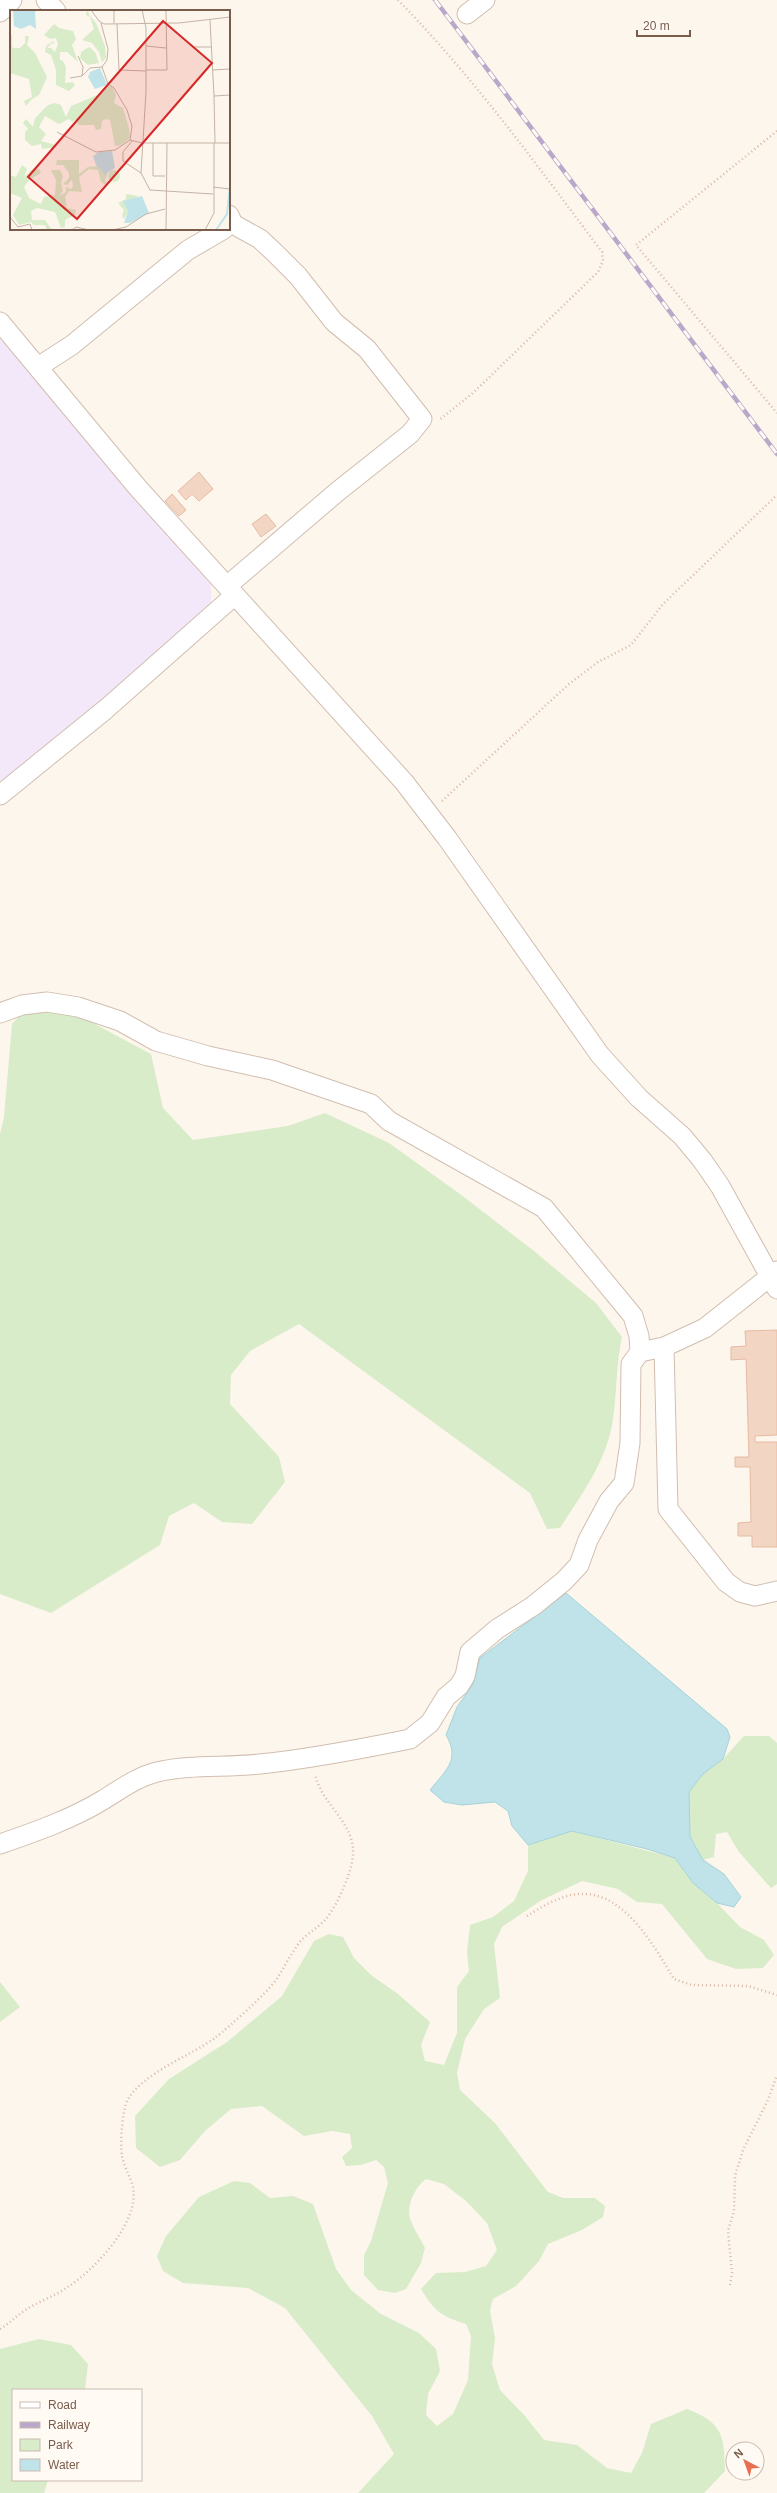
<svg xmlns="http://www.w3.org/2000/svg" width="777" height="2493" font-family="Helvetica,sans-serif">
<rect width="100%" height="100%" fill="#fdf6ec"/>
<path fill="#f3e8fa" d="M 0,339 L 211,585 L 211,602 L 85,719 L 0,781 Z"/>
<path fill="#d8ecc9" d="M 52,1006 L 91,1022 L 151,1054 L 163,1108 L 193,1140 L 288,1126 L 325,1113 L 389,1143 L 460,1194 L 534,1251 L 596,1303 L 622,1337 C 616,1365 617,1392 613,1419 C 607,1461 582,1494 560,1528 L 547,1529 L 530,1493 L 299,1324 L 250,1351 L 231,1375 L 230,1404 L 279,1457 L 285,1482 L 252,1524 L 222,1522 L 194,1503 L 169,1516 L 160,1545 L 51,1613 L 0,1594 L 0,1134 L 4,1117 L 12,1024 L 25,1010 Z
M 744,1736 L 769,1736 L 777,1743 L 777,1884 L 771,1888 L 739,1852 L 727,1832 L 716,1834 L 714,1857 L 703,1860 L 690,1837 L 689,1792 L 703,1774 L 723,1759 Z
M 572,1831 L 675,1858 L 693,1883 L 717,1903 L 740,1927 L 764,1940 L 774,1955 L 763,1968 L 736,1969 L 707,1959 L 662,1904 L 637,1902 L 618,1889 L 582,1881 L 540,1901 L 502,1927 L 494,1944 L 500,1998 L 484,2009 L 465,2039 L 457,2073 L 460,2090 L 495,2123 L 548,2192 L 563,2198 L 595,2198 L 605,2206 L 603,2217 L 582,2230 L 548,2244 L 539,2261 L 516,2286 L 493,2299 L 490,2311 L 495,2338 L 492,2364 L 500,2390 L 525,2416 L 544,2440 L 577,2445 L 607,2468 L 631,2473 L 642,2453 L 651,2424 L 687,2409 C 723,2423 724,2435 725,2471 L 704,2493 L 358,2493 L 394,2454 L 372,2416 L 285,2308 L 248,2288 L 183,2283 L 163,2271 L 157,2256 L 166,2236 L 199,2197 L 234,2181 L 250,2183 L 270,2198 L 293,2196 L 313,2204 L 336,2269 L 351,2290 L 381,2314 L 419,2333 L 436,2349 L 440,2371 L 428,2394 L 426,2415 L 437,2426 L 453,2414 L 468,2380 L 471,2336 L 466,2324 C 441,2316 435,2312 421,2289 L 436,2273 L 465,2272 L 486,2266 L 497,2250 L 487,2223 L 466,2201 L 444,2184 L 426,2179 C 415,2187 405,2207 411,2221 C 414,2230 421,2239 425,2248 L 421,2263 L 406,2289 L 395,2293 L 378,2290 L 364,2275 L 364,2255 L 371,2241 L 388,2183 L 384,2167 L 376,2160 L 361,2165 L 346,2166 L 342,2157 L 352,2148 L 350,2134 L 332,2131 L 304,2136 L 262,2106 L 231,2109 L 205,2131 L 180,2160 L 160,2167 L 136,2148 L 135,2116 L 169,2079 L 227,2042 L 282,1996 L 314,1941 L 329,1934 L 343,1937 L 354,1958 L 371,1975 L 398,1994 L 430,2022 L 421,2045 L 425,2061 L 444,2065 L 457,2033 L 457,1987 L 469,1971 L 467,1952 L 470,1925 L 493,1917 L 514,1901 L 528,1871 L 528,1845 Z
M 0,1982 L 20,2007 L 0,2022 Z
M 39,2339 L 71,2345 L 88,2364 L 85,2390 L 13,2390 L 13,2480 L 48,2480 L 44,2493 L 0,2493 L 0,2349 Z"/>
<path fill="#bfe3e8" stroke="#a5d3da" d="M 566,1593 L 727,1729 L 730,1737 L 723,1759 L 703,1774 L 689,1792 L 690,1837 L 703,1860 L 724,1874 L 741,1897 L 734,1907 L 717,1903 L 693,1883 L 675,1858 L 647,1849 L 572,1831 L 528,1845 L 512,1826 L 508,1811 L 495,1802 L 462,1805 L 444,1802 L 430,1790 C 445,1771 461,1760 446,1735 L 457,1707 L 473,1684 L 480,1658 Z"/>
<path fill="#f3d5c3" stroke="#e6bba3" d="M 199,472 L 213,489 L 199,501 L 192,494 L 186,500 L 178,491 Z
M 172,494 L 186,510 L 179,516 L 165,501 Z
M 266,514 L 276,526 L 261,537 L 252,524 Z
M 777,1330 L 777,1435 L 755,1436 L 755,1442 L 777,1442 L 777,1547 L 752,1547 L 752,1536 L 738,1536 L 738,1523 L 751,1522 L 750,1467 L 735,1467 L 735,1457 L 749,1457 L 746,1359 L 731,1360 L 731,1347 L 746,1346 L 745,1331 Z"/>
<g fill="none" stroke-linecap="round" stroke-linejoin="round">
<g stroke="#d1beb0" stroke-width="21">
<path id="minor" d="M 46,0 L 56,11
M 0,12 L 12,0
M 467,14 L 485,0
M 0,322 L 138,488 L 404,782 L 447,838 L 600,1055 L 639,1098 L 682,1136 L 702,1160 L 720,1186 L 777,1289
M 38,367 L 72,345 L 188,250 L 224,229
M 227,586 L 337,492 L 410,434 L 422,419 L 367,349 L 334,322 L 298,276 L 275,253 L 260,239 L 233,224 L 229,215
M 0,795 L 106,709 L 235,595
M 0,1013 L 22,1005 L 47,1002 L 78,1007 L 120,1021 L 156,1041 L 208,1056 L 272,1070 L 371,1104 L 389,1121 L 544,1208 L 633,1316 L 639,1336 L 640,1352
M 664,1347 L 668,1509 L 726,1582 L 740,1592 L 755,1596 L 777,1591
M 0,1844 C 35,1832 72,1819 103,1800 C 121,1789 137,1777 157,1772 C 191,1764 226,1768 260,1764 C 310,1759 361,1749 410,1739 L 430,1723 L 446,1697 L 459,1686 L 465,1676 L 470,1652 L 497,1629 L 533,1606 L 564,1581 L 579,1565 L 588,1540 L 609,1501 L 624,1483 L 630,1443 L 631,1364 L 640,1352 L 664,1347 L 705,1328 L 777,1271"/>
</g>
<path stroke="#d9b8a5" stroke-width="2.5" stroke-dasharray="1 3" stroke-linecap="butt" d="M 398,0 C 475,79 536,164 602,252 L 603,261 L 598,272 L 473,393 L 439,420
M 777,131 L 636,245 L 777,413
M 442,801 L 569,684 L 598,662 L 631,645 L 663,604 L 777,495
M 527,1916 C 543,1906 564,1893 584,1894 C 626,1894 655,1948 674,1979 L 692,1985 L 748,1986 L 777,1995
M 730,2285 L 732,2273 L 728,2231 L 734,2211 L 735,2176 L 743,2150 L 768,2100 L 777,2075
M 0,2329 C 10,2323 17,2315 27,2309 C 40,2301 55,2296 68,2287 C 95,2269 140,2222 133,2187 C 130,2176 124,2167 122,2156 C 120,2143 122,2110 128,2099 C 145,2072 190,2056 215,2038 C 230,2026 265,1995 276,1980 C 284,1968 290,1955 299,1943 C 307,1933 318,1928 326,1919 C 338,1904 355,1867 353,1848 C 350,1819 321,1803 315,1774"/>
<use href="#minor" stroke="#fff" stroke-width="19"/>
<g stroke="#b9a8c9" stroke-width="4.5">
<path id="rail" d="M 435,0 L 777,454"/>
</g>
<use href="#rail" stroke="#fffaf3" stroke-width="3" stroke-dasharray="9" stroke-linecap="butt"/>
</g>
<g transform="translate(10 10)">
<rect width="220" height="220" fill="#fdf6ec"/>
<path d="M 77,0 L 78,0 L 79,5 L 86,13 L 95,36 L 96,48 L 92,52 L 89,42 L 82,33 L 72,30 L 84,19 L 80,7 L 76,5 ZM 44,14 L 49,18 L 63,21 L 66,29 L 62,35 L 68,52 L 57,42 L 50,42 L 50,50 L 53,51 L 56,57 L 55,73 L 63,72 L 65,75 L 59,81 L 46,75 L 46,60 L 41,45 L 35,42 L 36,36 L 43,31 L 45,34 L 42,33 L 37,38 L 41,38 L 45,42 L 48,34 L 46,28 L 40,29 L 34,25 ZM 0,25 L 2,25 L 2,37 L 4,38 L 10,38 L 15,33 L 15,26 L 19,26 L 17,35 L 25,43 L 37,67 L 29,85 L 22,89 L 16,96 L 14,91 L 22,87 L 19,69 L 0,63 ZM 79,37 L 85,42 L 89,53 L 78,55 L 70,48 L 71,42 ZM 99,76 L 102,77 L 106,85 L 104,93 L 113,98 L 119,118 L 120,128 L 111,135 L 105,136 L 100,110 L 96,109 L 92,111 L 91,119 L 86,120 L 84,115 L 69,115 L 66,110 L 62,112 L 59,109 L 49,114 L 35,106 L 29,117 L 36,124 L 31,131 L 46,135 L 46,137 L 32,139 L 31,134 L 22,136 L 15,130 L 15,122 L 18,119 L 13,113 L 16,109 L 23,117 L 25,108 L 38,95 L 45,93 L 51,95 L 56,107 L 61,96 L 90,84 ZM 47,150 L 69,150 L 69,164 L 78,157 L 90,156 L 95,164 L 96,175 L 91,172 L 88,160 L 79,159 L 69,167 L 72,182 L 59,181 L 55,187 L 57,198 L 66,200 L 65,205 L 55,210 L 55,217 L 51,218 L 45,202 L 27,198 L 21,201 L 22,210 L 35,210 L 42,220 L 37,220 L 35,215 L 24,215 L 21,212 L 9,215 L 3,205 L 12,188 L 0,183 L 0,165 L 6,167 L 12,155 L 17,159 L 14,167 L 24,158 L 29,159 L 31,163 L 19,170 L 14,177 L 19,188 L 31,194 L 34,187 L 45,185 L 46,170 L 41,160 L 50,160 L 53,166 L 51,173 L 53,181 L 49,186 L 56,182 L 56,177 L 61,179 L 63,176 L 62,170 L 57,175 L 53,174 L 59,168 L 59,163 L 53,155 L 46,155 ZM98 166a6 6 0 1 1 12 0a6 6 0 1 1-12 0ZM 116,184 L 128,186 L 123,190 L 115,190 L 118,201 L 114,209 L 112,206 L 114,200 L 108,193 L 116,189 Z" fill="#d8ecc9"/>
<path d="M 3,0 L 25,0 L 26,19 L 20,15 L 11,19 L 4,16 ZM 90,58 L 97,75 L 85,79 L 78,67 L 80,62 ZM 102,141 L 105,158 L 97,163 L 96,170 L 95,164 L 86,155 L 83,146 L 89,142 ZM 132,186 L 139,203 L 120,213 L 114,213 L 118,201 L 113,191 Z" fill="#bfe3e8"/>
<path fill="none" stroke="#bfe3e8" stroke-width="2" d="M 206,220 L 217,204 L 220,177"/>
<path fill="none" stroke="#c5b3a7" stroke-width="1" d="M 81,0 L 89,11 L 94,14 L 169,13 L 220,7M 104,0 L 104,13M 200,10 L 204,86 L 220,85M 91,13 L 98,39 L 97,50 L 92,57 L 98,74 L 104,78 L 117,100 L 122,116 L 120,130M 107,14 L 109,60 L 136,61M 136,36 L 156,38M 182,37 L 201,37M 68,46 L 73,57 L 72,66M 136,60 L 157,60 L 156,0M 202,60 L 220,59M 60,68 L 72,66 L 80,58 L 92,57M 204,86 L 205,133M 47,122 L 86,142 L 105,140 L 120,130 L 132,133 L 220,133M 122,131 L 113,142 L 113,151 L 131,163 L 140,180 L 203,184M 143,133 L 143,166 L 155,166M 131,163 L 136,82 L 136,18 L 132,0M 203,177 L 220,179M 0,207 L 8,217 L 20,214 L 22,220M 62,220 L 66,217 L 79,220M 102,220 L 116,217 L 136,204 L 155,199M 156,220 L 157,133M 195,220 L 204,203 L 204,133"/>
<path fill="#d62828" fill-opacity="0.15" stroke="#d62828" stroke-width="2" d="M 153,11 L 202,53 L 67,209 L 18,167 Z"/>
<rect width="220" height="220" fill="none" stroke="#7a5c4d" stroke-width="2"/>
</g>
<rect x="12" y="2389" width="130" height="92" fill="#fffaf3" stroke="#cabbb1"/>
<rect x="20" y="2402" width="20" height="6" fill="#ffffff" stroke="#cabbb1"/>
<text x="48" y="2409" font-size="12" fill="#7a5c4d">Road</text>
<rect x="20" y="2422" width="20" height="6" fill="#b9a8c9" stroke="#cabbb1"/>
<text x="48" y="2429" font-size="12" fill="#7a5c4d">Railway</text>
<rect x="20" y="2439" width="20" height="12" fill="#d8ecc9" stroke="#cabbb1"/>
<text x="48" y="2449" font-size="12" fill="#7a5c4d">Park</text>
<rect x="20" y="2459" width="20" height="12" fill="#bfe3e8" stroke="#cabbb1"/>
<text x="48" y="2469" font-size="12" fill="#7a5c4d">Water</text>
<g transform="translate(745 2461) rotate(319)"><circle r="19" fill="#fffaf3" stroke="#cabbb1"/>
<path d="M0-3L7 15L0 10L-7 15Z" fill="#e76f51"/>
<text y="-6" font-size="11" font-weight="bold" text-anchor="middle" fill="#7a5c4d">N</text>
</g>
<path d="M637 30v6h53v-6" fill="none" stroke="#7a5c4d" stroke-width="2"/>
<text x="643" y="30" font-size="12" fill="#7a5c4d" stroke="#fffaf3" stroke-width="3" paint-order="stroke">20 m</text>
</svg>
